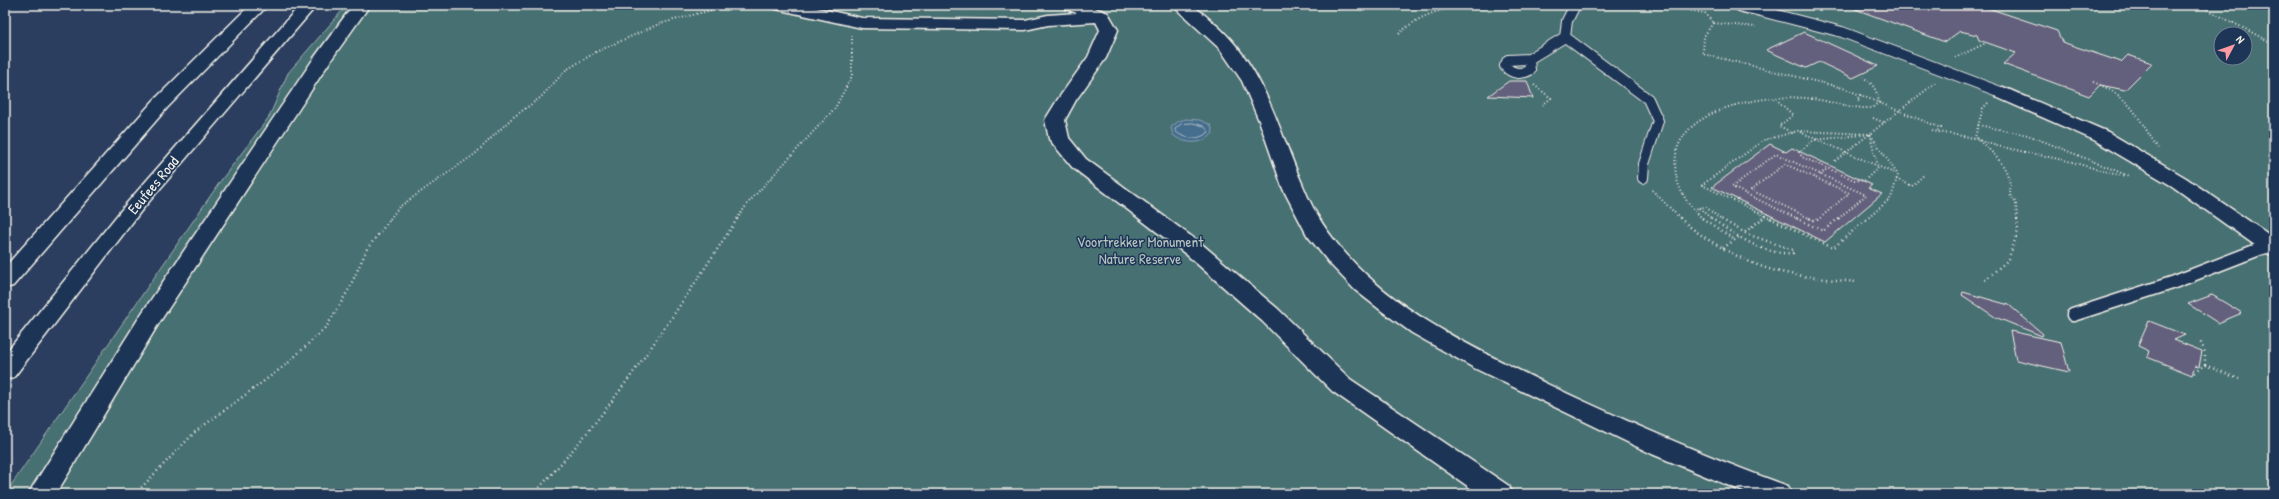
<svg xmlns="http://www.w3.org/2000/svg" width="2279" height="499" font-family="'Patrick Hand',sans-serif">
<rect width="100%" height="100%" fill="#2b3e5f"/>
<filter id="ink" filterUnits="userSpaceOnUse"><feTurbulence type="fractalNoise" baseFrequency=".025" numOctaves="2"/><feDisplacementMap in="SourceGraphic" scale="8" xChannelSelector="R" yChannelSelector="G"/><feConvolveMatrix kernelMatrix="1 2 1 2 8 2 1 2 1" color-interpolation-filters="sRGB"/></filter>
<g filter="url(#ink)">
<path fill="#476f73" stroke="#9eb0ae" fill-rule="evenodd" d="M 347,5 L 2274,5 L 2274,494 L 5,494 L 222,179 L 269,117 L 288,73 ZM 2221,34 L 2245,34 L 2245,58 L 2221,58 Z"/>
<path fill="#456d8d" stroke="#8ba2b1" d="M 1186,119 L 1200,120 L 1211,125 L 1213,133 C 1203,146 1184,144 1173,135 L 1171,127 L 1179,121 Z"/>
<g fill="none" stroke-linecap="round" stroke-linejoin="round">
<path stroke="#aebcc4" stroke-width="1" d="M 1193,123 L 1204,126 L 1209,132 C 1199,140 1187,140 1176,132 L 1175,129 L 1181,124 Z"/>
</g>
<path fill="#64607d" stroke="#f4f1e8" d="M 1919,5 L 1956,5 L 1963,7 L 1966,5 L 1982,6 L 2057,31 L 2062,42 L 2121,62 L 2128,55 L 2152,63 L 2125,90 L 2100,85 L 2089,96 L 2003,64 L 2016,53 L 1979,40 L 1977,35 L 1960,31 L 1945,42 L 1855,9 Z
M 1804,32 L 1878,66 L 1853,78 L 1819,62 L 1806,68 L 1766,50 Z
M 1509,81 L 1527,81 L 1533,98 L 1488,96 Z
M 1770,144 L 1786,152 L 1792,148 L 1872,185 L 1868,188 L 1882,194 L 1825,242 L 1712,187 Z
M 1963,292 L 2009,305 L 2043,334 L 2042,336 L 1995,317 L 1962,295 Z
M 2212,295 L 2242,313 L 2218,323 L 2188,304 Z
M 2149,321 L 2185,335 L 2174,340 L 2202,351 L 2199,367 L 2195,366 L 2192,375 L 2147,357 L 2149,351 L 2138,346 Z
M 2010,331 L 2061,342 L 2069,372 L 2016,360 Z"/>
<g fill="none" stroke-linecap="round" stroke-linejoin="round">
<g stroke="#f4f1e8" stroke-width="12">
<path id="lane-far1" d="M 1755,8 L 1774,5
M 1753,9 L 1842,32 L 2003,93
M 1565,37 L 1648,99 L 1658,121 L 1644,164 L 1643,178
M 1565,37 L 1567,21 L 1575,5
M 1529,59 L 1530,70 C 1521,75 1512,74 1505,66 L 1508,60 Z
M 1529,59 L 1565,37"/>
</g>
<g stroke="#f4f1e8" stroke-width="15">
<path id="lane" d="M 2073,315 L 2172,283 L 2270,245"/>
</g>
<g stroke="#f4f1e8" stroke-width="3">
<path id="street" d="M 353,5 L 370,5 L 331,60 L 159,323 L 56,494 L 28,494 L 142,313 L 314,58 Z
M 774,5 L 804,5 L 862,18 L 1025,20 L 1048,15 L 1077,13 L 1066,9 L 1064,5 L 1087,5 L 1108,13 L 1118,30 L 1106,58 L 1076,100 L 1065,120 L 1069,138 L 1086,159 L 1203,245 L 1278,309 L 1350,379 L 1509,486 L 1513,494 L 1479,494 L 1332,391 L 1262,321 L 1187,255 L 1072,167 L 1049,139 L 1045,120 L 1058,99 L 1088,57 L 1100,30 L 1096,22 L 1048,25 L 1025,30 L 862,28 L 776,9 Z
M 1172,5 C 1178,5 1187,3 1192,6 C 1200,10 1208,18 1215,24 C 1265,67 1278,130 1304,188 C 1314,213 1328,234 1346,254 C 1399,314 1474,348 1545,383 C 1625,421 1705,456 1788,486 L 1792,494 L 1749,494 L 1652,454 L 1474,368 L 1412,333 L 1383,312 L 1355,290 L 1330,264 L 1307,235 L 1283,189 L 1260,123 L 1242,81 L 1220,49 Z
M 1731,5 L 1757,5 L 1761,9 L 1759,13 C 1751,15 1736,12 1731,5 Z
M 2003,87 L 2108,132 L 2186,178 L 2274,238 L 2274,255 L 2266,253 L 2172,186 L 2094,140 L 1996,97 L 1994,93 L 1996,89 Z"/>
</g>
<g stroke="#f4f1e8" stroke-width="3">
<path id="secondary" d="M 250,5 L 268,5 L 167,108 L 13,286 L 5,288 L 5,267 L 154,100 Z
M 300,5 L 317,5 L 141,211 L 14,377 L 5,380 L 5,354 L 127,203 Z"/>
</g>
<path stroke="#f4f1e8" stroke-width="2" stroke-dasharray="1 2.5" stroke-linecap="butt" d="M 1430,5 L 1442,8
M 1660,5 L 1705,13 L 1713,23 L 1756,27
M 2199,5 L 2274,44
M 1344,7 L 1347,5
M 1713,23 L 1704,36 L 1703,54 L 1843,88 L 1941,128 L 1936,132
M 1399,34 C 1418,15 1441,9 1467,5
M 1955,58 L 1986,43
M 2093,82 C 2131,96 2137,117 2158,148
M 1534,85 L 1551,98 L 1543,105
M 1776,99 L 1793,115 L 1779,126 L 1793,133
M 1859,100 L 1857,99 L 1861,95
M 1988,103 L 1983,108 L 1975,137 C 1994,154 2012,167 2010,195 L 2016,203 L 2017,219
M 1873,118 L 1885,123
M 1978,125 L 2028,135 L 2129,176
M 1932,131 L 1969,137 L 1997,146 L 2068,161 L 2125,177
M 1800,132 L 1896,174
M 1870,134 L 1878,168 L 1864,181 L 1854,180 L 1802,157 L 1799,152 L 1814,140 Z
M 1835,161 L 1935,83
M 1820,175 L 1828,168
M 1896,179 L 1912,186 L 1925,174
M 1652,190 L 1681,219
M 1699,208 L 1712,219
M 1699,208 L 1706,207 L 1720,219
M 1693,209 L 1699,208
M 390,219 L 399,207 L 475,154 L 512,118 L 540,98 L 566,70 L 596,52 L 659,24 L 715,9 L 766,7
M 737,219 L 748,203 L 835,108 L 852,76 L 852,36
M 1703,219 C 1684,201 1672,182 1676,155 C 1683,107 1766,94 1806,98 C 1828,100 1849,109 1872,108 L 1879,102 C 1877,90 1873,84 1863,77
M 1762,219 L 1768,214
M 1772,219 L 1702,185 L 1764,140 L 1798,131 L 1870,134 L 1898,175 L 1891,198 L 1867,219
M 1798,219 L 1732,187 L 1776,154 L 1866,195 L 1838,219
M 1811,219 L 1751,190 L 1785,164 L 1849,193 L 1819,219"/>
<path stroke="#f4f1e8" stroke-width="2.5" stroke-dasharray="1 3.5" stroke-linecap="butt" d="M 1680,218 C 1699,237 1741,260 1766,268 C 1795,277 1827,279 1857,282
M 1702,218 L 1735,240
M 1711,218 C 1733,234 1765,256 1793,253 L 1793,250 L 1747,234 L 1719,218
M 1770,218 L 1833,248 L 1868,218
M 1796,218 L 1823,231 L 1839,218
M 1809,218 L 1816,221 L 1820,218
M 1745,232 L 1763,218
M 1723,248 L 1739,237
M 1985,280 L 2008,260 L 2018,231 L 2017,218
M 2205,365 L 2239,379
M 2194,373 L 2205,365 L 2205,352 L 2200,341
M 135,494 L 195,432 L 287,364 L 327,326 L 349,289 L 367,249 L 391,218
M 533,494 C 612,412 675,313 738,218"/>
<use href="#lane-far1" stroke="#1d3557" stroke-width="10"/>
<use href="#lane" stroke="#1d3557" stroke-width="12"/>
<use href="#street" fill="#1d3557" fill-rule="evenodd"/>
<use href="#secondary" fill="#1d3557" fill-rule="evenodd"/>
</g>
</g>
<g text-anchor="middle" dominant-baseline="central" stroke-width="3" stroke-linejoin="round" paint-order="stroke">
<g font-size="15" fill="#f4f1e8" stroke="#1d3557">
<text transform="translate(153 185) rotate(-50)">Eeufees Road</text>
</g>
<g font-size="15" fill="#b7c4bf" stroke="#1d3557">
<text x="1140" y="241">Voortrekker Monument<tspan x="1140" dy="17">Nature Reserve</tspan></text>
</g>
</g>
<rect width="2279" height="499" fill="none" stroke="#1d3557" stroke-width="20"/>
<rect x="10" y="10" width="2259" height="479" fill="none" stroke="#f4f1e8" stroke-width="1.5" filter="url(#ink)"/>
<g transform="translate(2233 46) rotate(49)"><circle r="19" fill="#1d3557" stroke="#738091"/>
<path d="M0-3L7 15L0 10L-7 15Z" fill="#ff9aa2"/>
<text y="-6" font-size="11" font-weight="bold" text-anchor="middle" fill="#f4f1e8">N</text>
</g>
</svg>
